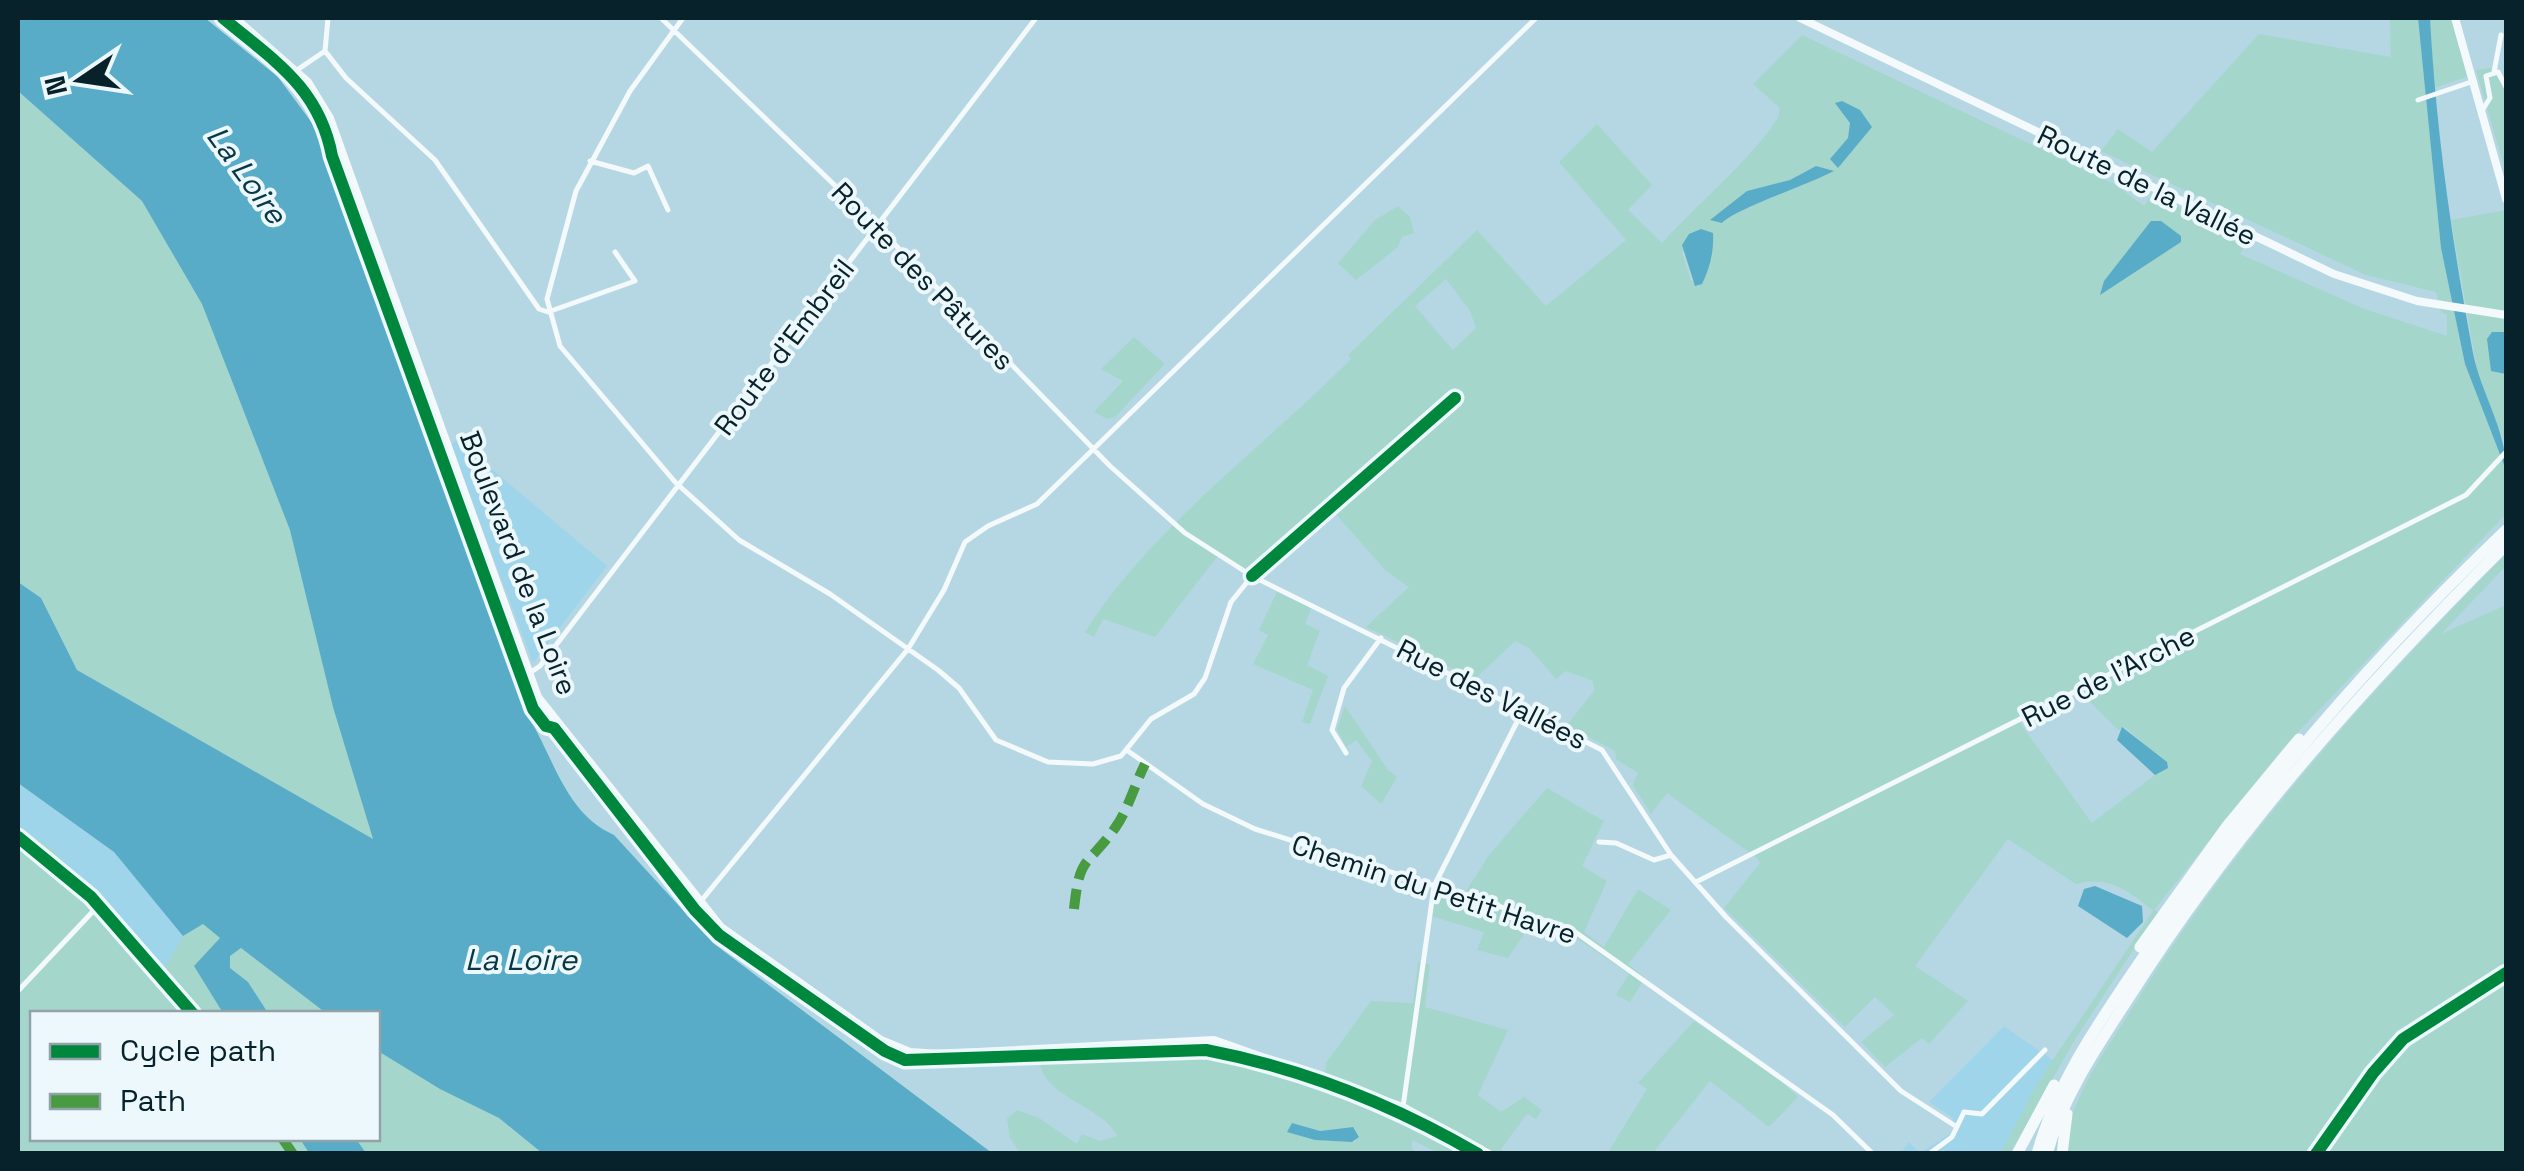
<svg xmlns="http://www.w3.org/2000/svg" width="2524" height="1171" font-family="'Space Grotesk',sans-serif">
<rect width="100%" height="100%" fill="#b5d7e3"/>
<path fill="#9fd5ea" d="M 456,439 L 607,566 L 533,663 L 451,446 Z
M 18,783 L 114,852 L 183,936 L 165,969 L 52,849 L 18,827 Z
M 2004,1026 L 2054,1061 L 2001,1153 L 1900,1154 L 1909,1142 L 1920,1153 L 1953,1132 L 1953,1118 L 1929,1102 Z"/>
<path fill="#a4d6cb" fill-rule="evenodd" d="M 2390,18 L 2418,18 L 2441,248 L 2465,364 L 2506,470 L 2506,514 L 2283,748 L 2154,910 L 2158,912 L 2076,1038 L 2010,1153 L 2001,1153 L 2038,1082 L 2153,911 C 2130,891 2107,875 2076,884 L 2008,839 L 1915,966 L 1968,1001 L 1929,1044 L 1922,1038 L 1885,1067 L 1861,1042 L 1894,1015 L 1875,997 L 1845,1027 L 1724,908 L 1760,863 L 1757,858 L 1667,793 L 1651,814 L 1633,785 L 1638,773 L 1616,759 L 1615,751 L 1567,725 L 1594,691 L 1593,681 L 1566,671 L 1556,679 L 1529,648 L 1515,641 L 1475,679 L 1366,627 L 1409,587 L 1386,571 L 1334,512 L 1259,577 L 1220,553 L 1155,637 L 1103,619 L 1094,637 L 1085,632 C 1149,530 1267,444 1351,359 L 1348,355 L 1477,230 L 1546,306 L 1626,240 L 1559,162 L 1597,124 L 1652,185 L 1628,210 L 1662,243 C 1700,201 1746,165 1778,118 L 1780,108 L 1753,84 L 1802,35 L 2116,185 L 2144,206 L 2152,194 L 2248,240 L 2240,254 L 2362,308 L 2447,336 L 2447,315 L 2441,312 L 2436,292 L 2366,275 L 2101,151 L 2118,129 L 2152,152 L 2259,34 L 2391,57 ZM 1816,166 L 1832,172 C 1796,190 1751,202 1720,224 L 1747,191 L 1790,180 ZM 1713,241 L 1704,278 L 1691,281 L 1682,252 ZM 1446,279 L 1470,311 L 1476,328 L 1453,350 L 1415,306 ZM 2077,689 L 2118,730 L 2126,728 L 2168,765 L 2092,823 L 2017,719 Z
M 2430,18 L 2452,18 L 2469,76 L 2434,88 Z
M 2491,68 L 2506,91 L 2506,173 L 2476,70 Z
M 18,91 L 142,201 L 222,330 L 228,372 L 265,465 L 302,536 L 326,679 L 373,840 L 77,670 L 41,598 L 18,582 Z
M 1398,206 L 1410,217 L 1414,233 L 1402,237 L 1398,247 L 1356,280 L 1338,263 L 1375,220 Z
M 2506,210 L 2506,446 L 2478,375 L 2451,220 Z
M 1134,337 L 1165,364 L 1115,417 L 1107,419 L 1094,412 L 1123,381 L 1101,369 Z
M 2506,554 L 2506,566 L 2441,634 L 2506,605 L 2506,1153 L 2054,1154 L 2057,1142 L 2066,1140 C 2074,1093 2105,1052 2130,1012 C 2235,841 2366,695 2506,554 Z
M 1277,592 L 1311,608 L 1305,624 L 1320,631 L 1307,665 L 1328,676 L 1310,724 L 1302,722 L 1313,690 L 1253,664 L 1268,635 L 1259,630 Z
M 1345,706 L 1388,770 L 1397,777 L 1381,804 L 1361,786 L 1372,761 L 1356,740 L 1346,747 L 1337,729 Z
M 1547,788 L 1604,821 L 1582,866 L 1607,881 L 1584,932 L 1604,947 L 1638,889 L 1671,910 L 1628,964 L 1645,978 L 1630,1002 L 1616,995 L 1629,974 L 1565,930 L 1534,919 L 1508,958 L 1477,950 L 1484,932 L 1431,916 L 1434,896 L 1442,892 L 1463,896 L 1489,855 Z
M 18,827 L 52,849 L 164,969 L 183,936 L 203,924 L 220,938 L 212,993 L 223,1013 L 184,1010 L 32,1014 L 32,1138 L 300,1139 L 309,1153 L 18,1153 Z
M 241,948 L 327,1013 L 268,1013 L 248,982 L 230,968 L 230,956 Z
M 1418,962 L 1430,964 L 1425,1007 L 1508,1030 L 1478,1095 L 1501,1112 L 1524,1097 L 1542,1110 L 1536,1119 L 1527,1114 L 1501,1149 L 1503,1154 L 1439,1153 L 1412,1140 L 1412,1149 L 1418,1153 L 1020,1153 L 1010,1138 L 1007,1119 L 1017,1110 L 1039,1118 L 1077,1144 L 1082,1134 L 1100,1141 L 1117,1136 C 1103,1106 1045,1098 1040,1063 L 1126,1057 L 1142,1062 L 1192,1054 L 1223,1059 L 1239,1067 L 1263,1064 L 1324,1086 L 1326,1063 L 1371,1001 L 1413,1003 ZM 1292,1123 L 1319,1131 L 1351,1127 L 1359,1135 L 1355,1142 L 1315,1140 L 1288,1132 Z
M 1694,1021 L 1773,1074 L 1798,1097 L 1769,1127 L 1710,1081 L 1653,1153 L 1607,1154 L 1647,1089 L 1638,1083 Z
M 378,1051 L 499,1118 L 542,1153 L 366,1153 L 356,1139 L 378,1138 Z"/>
<path fill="#59acc7" d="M 18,18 L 205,18 L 278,77 L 315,127 L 528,716 C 555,760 565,813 614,835 L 713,943 L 992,1153 L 542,1153 L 499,1118 L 440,1089 L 378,1051 L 378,1014 L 326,1013 L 241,948 L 230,956 L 230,968 L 248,982 L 268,1013 L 223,1013 L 194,966 L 220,938 L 203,924 L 183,936 L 114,852 L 18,783 L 18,582 L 41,598 L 77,670 L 373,839 L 333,707 L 290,530 L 202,304 L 142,201 L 18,91 Z
M 2418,18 L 2430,18 C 2436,130 2452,242 2473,353 C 2481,394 2506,428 2506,470 L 2465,364 L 2441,248 Z
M 1842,101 L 1860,110 L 1872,127 L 1838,168 L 1830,159 L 1848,138 L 1850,123 L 1835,103 Z
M 1816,166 L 1834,171 C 1807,185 1738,208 1722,223 L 1710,220 L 1747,191 L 1790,180 Z
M 2151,221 L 2161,221 L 2181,236 L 2181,242 L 2100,295 L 2104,281 Z
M 1701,229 L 1713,233 C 1714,251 1710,268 1702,284 L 1695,286 L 1682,245 L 1689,234 Z
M 2492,332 L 2506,332 L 2506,374 L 2491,371 L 2487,339 Z
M 2122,727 L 2167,762 L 2168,768 L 2155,775 L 2117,740 Z
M 2095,886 L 2142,906 L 2143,922 L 2127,938 L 2078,906 L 2084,889 Z
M 1292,1123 L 1320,1131 L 1353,1127 L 1359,1137 L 1352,1142 L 1315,1140 L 1287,1132 Z
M 300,1139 L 356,1139 L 366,1153 L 309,1153 Z"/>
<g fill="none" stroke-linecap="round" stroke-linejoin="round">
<path stroke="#f4f9fb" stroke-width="5" d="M 661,18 L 873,222 L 1110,466 L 1185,533 L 1252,576 L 1602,750 L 1671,855 L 1726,917 L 1901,1091 L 1957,1127
M 683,18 L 630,91 L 576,191 L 547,299 L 560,346 L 675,482 L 739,540 L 830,594 L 938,670 L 959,688 L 996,740 L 1048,762 L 1093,764 L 1121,756 L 1151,719 L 1194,694 L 1205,678 L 1231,602 L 1252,576
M 325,51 L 346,78 L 435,160 L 539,309 L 548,312 L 635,281 L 615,252
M 297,70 L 325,51 L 328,18
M 2494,72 L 2501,35
M 2418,100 L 2474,81
M 2483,109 L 2490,98 L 2486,76 L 2498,72 L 2506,87
M 590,161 L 634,173 L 648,166 L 668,210
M 528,674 L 540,666 L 1036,18
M 1128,751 L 1203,804 L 1255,829 L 1571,929 L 1833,1115 L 1873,1154
M 1346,753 L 1332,730 L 1344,688 L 1381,638
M 18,837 L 91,897 L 193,1014
M 1599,842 L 1616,843 L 1654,860 L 1671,855
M 1696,882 L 2466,495 L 2506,452
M 701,901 L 908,649 L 944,590 L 965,542 L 988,526 L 1037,504 L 1536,18
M 18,991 L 98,906
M 1403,1107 L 1434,886 L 1523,710
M 1929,1154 L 1952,1137 L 1964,1112 L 1982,1114 L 2045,1050"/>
<path stroke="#f4f9fb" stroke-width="8" d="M 235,18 L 308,82 L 330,118 L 538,697 L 721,927 L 881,1040 L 910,1052 L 940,1054 L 1214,1040 L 1403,1107 L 1489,1154
M 1800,18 L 2334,274 L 2417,301 L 2506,315
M 2455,18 L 2506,199"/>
<path stroke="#f4f9fb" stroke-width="11" d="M 2140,947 L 2227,826 L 2299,739
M 2017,1154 L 2054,1085
M 2037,1154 C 2056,1084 2097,1025 2137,966 C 2242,808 2369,661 2506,530
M 2047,1154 C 2063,1095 2099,1044 2132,993 C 2237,828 2367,683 2506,545
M 2062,1154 L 2067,1114"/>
<path stroke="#489b41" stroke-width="10" stroke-dasharray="20 10" stroke-linecap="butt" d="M 1074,909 C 1080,853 1086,869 1115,828 C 1128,810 1135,784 1145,764
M 282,1138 L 293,1154"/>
<g stroke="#ecf8fc" stroke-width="19">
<path id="cycleway" d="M 223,18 C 273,60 319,87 332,156 L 533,709 L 546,726 L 554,728 L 695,910 L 719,935 L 885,1051 L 905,1060 L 1206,1050 C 1300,1068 1394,1105 1478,1154
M 1252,576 L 1455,398
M 18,837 L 91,897 L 193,1014
M 2316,1154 L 2373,1073 L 2403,1039 L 2506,973"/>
</g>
<use href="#cycleway" stroke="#00873e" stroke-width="12"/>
</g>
<g text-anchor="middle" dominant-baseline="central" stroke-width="8" stroke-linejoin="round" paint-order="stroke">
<g font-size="28" fill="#08222b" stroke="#ecf8fc">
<text transform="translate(2147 185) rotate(26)">Route de la Vallée</text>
<text transform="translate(923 276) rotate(46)">Route des Pâtures</text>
<text transform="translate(784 347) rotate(-53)">Route d'Embreil</text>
<text transform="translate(519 563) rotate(69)">Boulevard de la Loire</text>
<text transform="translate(2108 676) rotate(-27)">Rue de l'Arche</text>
<text transform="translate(1492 694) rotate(27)">Rue des Vallées</text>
<text transform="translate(1434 889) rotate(18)">Chemin du Petit Havre</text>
</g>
<g font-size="30" font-style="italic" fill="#093746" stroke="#ecf8fc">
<text transform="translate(247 175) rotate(54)">La Loire</text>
<text x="521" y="959">La Loire</text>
</g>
</g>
<rect width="2524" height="1171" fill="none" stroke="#08222b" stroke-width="40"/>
<rect x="30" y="1011" width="350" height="130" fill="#ecf8fc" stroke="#91a2a8" stroke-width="2.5"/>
<rect x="50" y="1044" width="50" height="15" fill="#00873e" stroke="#91a2a8" stroke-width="2.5"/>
<text x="120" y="1061" font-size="30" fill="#08222b">Cycle path</text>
<rect x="50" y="1094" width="50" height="15" fill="#489b41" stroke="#91a2a8" stroke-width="2.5"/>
<text x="120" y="1111" font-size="30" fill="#08222b">Path</text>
<g transform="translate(80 80) rotate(257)" stroke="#ecf8fc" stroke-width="8" paint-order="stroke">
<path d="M0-8L18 38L0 25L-18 38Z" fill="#08222b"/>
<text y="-15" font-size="28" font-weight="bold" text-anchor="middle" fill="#08222b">N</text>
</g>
</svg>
